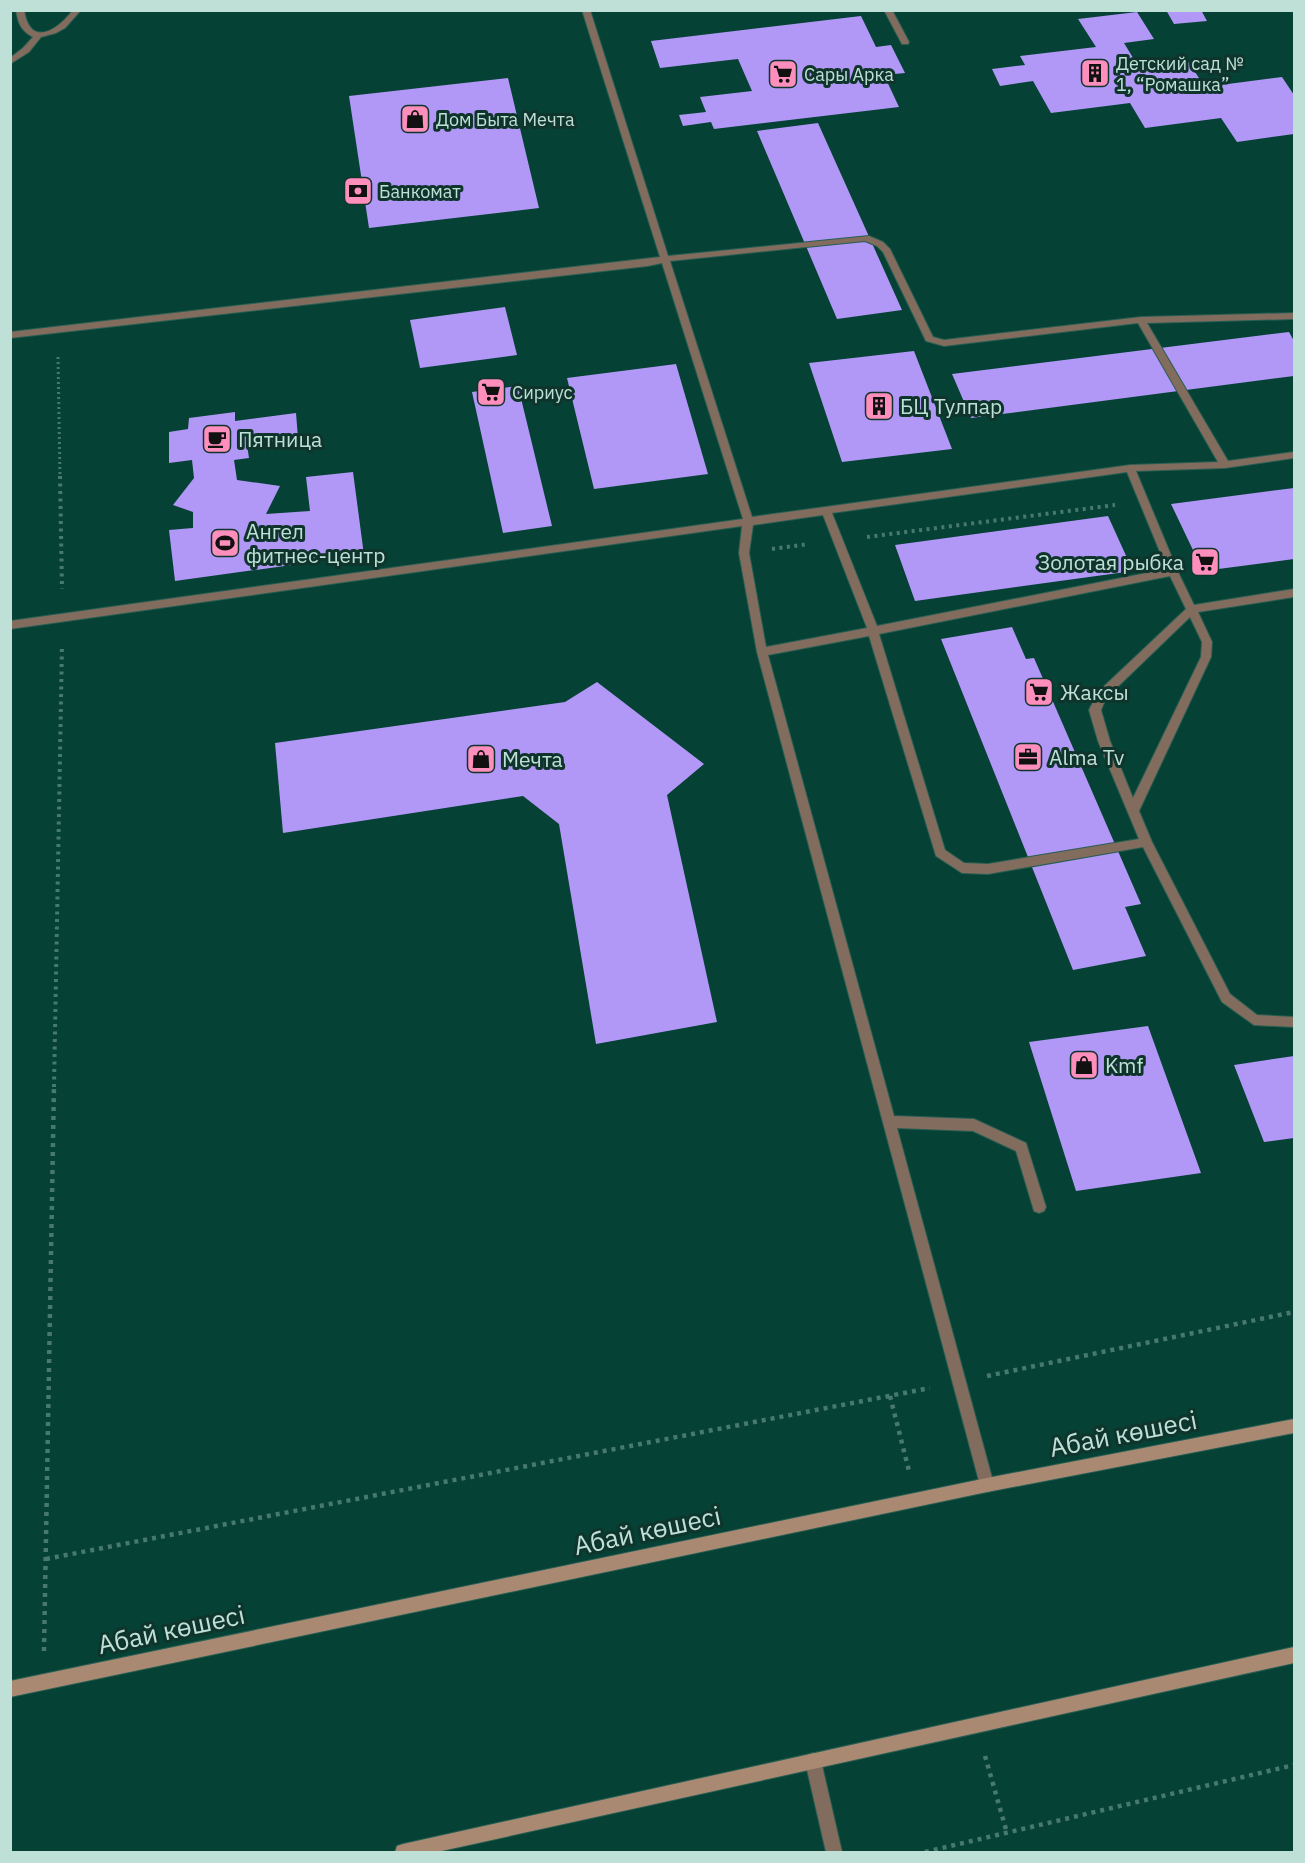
<svg xmlns="http://www.w3.org/2000/svg" width="1305" height="1863" font-family="'IBM Plex Sans',sans-serif">
<rect width="100%" height="100%" fill="#064135"/>
<path fill="#b198f7" d="M 1166,10 L 1201,10 L 1207,21 L 1174,24 Z
M 1137,12 L 1154,39 L 1124,43 L 1138,66 L 1187,60 L 1205,87 L 1282,77 L 1294,95 L 1294,134 L 1237,142 L 1221,118 L 1145,128 L 1130,103 L 1051,113 L 1033,81 L 1000,86 L 992,69 L 1025,65 L 1020,56 L 1096,47 L 1078,19 Z
M 861,16 L 876,47 L 891,45 L 905,73 L 884,75 L 899,107 L 714,129 L 711,122 L 683,126 L 679,115 L 706,112 L 700,97 L 752,91 L 738,59 L 660,68 L 651,41 Z
M 508,78 L 539,208 L 369,228 L 349,96 Z
M 818,123 L 902,310 L 837,319 L 757,131 Z
M 505,307 L 517,355 L 420,368 L 410,320 Z
M 1289,332 L 1294,341 L 1294,376 L 971,418 L 952,374 Z
M 914,351 L 952,449 L 842,462 L 809,363 Z
M 676,364 L 708,474 L 594,489 L 567,378 Z
M 518,386 L 552,526 L 503,533 L 472,392 Z
M 235,412 L 235,421 L 296,413 L 298,438 L 247,445 L 249,458 L 234,460 L 237,480 L 280,486 L 266,514 L 310,511 L 306,477 L 353,472 L 364,555 L 175,581 L 169,530 L 193,528 L 193,512 L 173,505 L 194,478 L 192,460 L 169,463 L 169,432 L 188,429 L 189,418 Z
M 1294,488 L 1294,559 L 1203,571 L 1171,504 Z
M 1108,516 L 1133,571 L 915,601 L 895,545 Z
M 1012,627 L 1026,659 L 1034,658 L 1141,904 L 1125,907 L 1146,956 L 1073,970 L 941,639 Z
M 597,682 L 704,764 L 667,795 L 717,1022 L 596,1044 L 559,824 L 523,796 L 283,833 L 275,743 L 565,702 Z
M 1148,1026 L 1201,1173 L 1076,1191 L 1029,1042 Z
M 1294,1056 L 1294,1138 L 1264,1142 L 1234,1065 Z"/>
<g fill="none" stroke-linecap="round" stroke-linejoin="round">
<g stroke="#275e52" stroke-width="2">
<path id="service" d="M 16,10 L 24,10 C 30,48 57,31 73,10 L 81,10 L 65,28 L 56,33 L 41,37 L 29,52 L 10,64 L 10,58 L 23,48 L 33,37 C 21,31 18,23 16,10 Z
M 582,10 L 590,10 L 668,256 L 869,236 L 883,242 L 890,249 L 933,337 L 944,340 L 1141,317 L 1294,313 L 1294,319 L 1147,323 L 1228,461 L 1294,452 L 1294,458 L 1225,468 L 1136,471 L 1178,572 L 1194,605 L 1294,589 L 1294,597 L 1198,612 L 1212,642 L 1211,657 L 1139,811 L 1152,842 L 1230,994 L 1257,1015 L 1294,1017 L 1294,1027 L 1254,1025 L 1222,1002 L 1143,847 L 988,874 L 962,873 L 936,856 L 869,636 L 768,655 L 894,1116 L 974,1119 L 1026,1143 L 1046,1207 L 1044,1211 L 1039,1213 L 1034,1211 L 1016,1151 L 973,1131 L 897,1128 L 994,1485 L 992,1490 L 987,1492 L 982,1490 L 980,1485 L 757,652 L 739,553 L 742,526 L 10,629 L 10,621 L 743,519 L 662,263 L 648,266 L 10,338 L 10,332 L 660,257 ZM 865,241 L 877,246 L 883,252 L 926,341 L 944,346 L 1138,323 L 1218,462 L 1130,465 L 752,517 L 670,261 ZM 1127,472 L 1167,569 L 877,626 L 832,513 ZM 823,515 L 867,628 L 766,647 L 749,553 L 753,525 ZM 1170,576 L 1186,609 L 1098,692 L 1089,710 L 1098,741 L 1139,839 L 988,864 L 964,863 L 945,850 L 879,634 ZM 1190,617 L 1202,642 L 1201,657 L 1133,798 L 1110,741 L 1101,710 L 1106,698 Z
M 884,10 L 892,10 L 909,42 L 908,44 L 902,44 Z
M 813,1753 L 819,1755 L 821,1761 L 842,1852 L 826,1852 L 805,1761 L 807,1755 Z"/>
</g>
<g stroke="#275e52" stroke-width="2">
<path id="secondary" d="M 1294,1419 L 1294,1433 L 987,1492 L 10,1697 L 10,1681 L 987,1478 Z
M 1294,1647 L 1294,1663 L 437,1852 L 395,1852 L 397,1846 L 403,1844 Z"/>
</g>
<path stroke="#48796e" stroke-width="3" stroke-dasharray="2 3" stroke-linecap="butt" d="M 58,357 L 60,478"/>
<path stroke="#48796e" stroke-width="4" stroke-dasharray="3 4.5" stroke-linecap="butt" d="M 60,476 L 62,589
M 867,537 L 1115,505
M 772,549 L 809,544
M 54,1087 L 62,645"/>
<path stroke="#48796e" stroke-width="4.5" stroke-dasharray="4 5" stroke-linecap="butt" d="M 987,1376 L 1294,1312
M 890,1396 L 909,1471
M 46,1559 L 930,1388
M 44,1651 L 54,1085
M 985,1756 L 1007,1833
M 925,1852 L 1294,1765"/>
<use href="#service" fill="#816c5e" fill-rule="evenodd"/>
<use href="#secondary" fill="#aa8973" fill-rule="evenodd"/>
</g>
<defs>
<g id="building-square" transform="scale(1.5)"><rect x="-9" y="-9" width="18" height="18" rx="4" fill="#fe8ebc" stroke="#0f342c"/><path d="M-4-6H4V6H1V3H-1V6H-4ZM-2.5-4.3h1.7v1.8h-1.7ZM.8-4.3h1.7v1.8H.8ZM-2.5-1h1.7V.8h-1.7ZM.8-1h1.7V.8H.8Z" fill="#111"/></g>
<g id="supermarket-square" transform="scale(1.5)"><rect x="-9" y="-9" width="18" height="18" rx="4" fill="#fe8ebc" stroke="#0f342c"/><path d="M-6-5.5h2.5l.6 2H6L4.5 2H-2.5L-4.4-4H-6ZM-1.5 3.2a1.3 1.3 0 1 0 .1 0ZM3 3.2a1.3 1.3 0 1 0 .1 0Z" fill="#111"/></g>
<g id="shop-square" transform="scale(1.5)"><rect x="-9" y="-9" width="18" height="18" rx="4" fill="#fe8ebc" stroke="#0f342c"/><path d="M-5-2.5h2.3a2.7 3.5 0 0 1 5.4 0H5L5.5 6h-11ZM-1.5-2.5h3a1.5 2.3 0 0 0-3 0Z" fill="#111"/></g>
<g id="bank-square" transform="scale(1.5)"><rect x="-9" y="-9" width="18" height="18" rx="4" fill="#fe8ebc" stroke="#0f342c"/><path d="M-6-4H6V4H-6ZM0-2.3a2.3 2.3 0 1 0 0 4.6a2.3 2.3 0 1 0 0-4.6Z" fill="#111"/></g>
<g id="cafe-square" transform="scale(1.5)"><rect x="-9" y="-9" width="18" height="18" rx="4" fill="#fe8ebc" stroke="#0f342c"/><path d="M-5.5-4.5H6V0H3Q3 3.5 0 3.5H-2.5Q-5.5 3.5-5.5 0ZM3-3.2v2h1.7v-2ZM-6 4.5H4V6H-6Z" fill="#111"/></g>
<g id="stadium-square" transform="scale(1.5)"><rect x="-9" y="-9" width="18" height="18" rx="4" fill="#fe8ebc" stroke="#0f342c"/><path d="M0-5a6.5 5 0 1 0 0 10a6.5 5 0 1 0 0-10ZM-3.5-1.8h7v3.6h-7Z" fill="#111"/></g>
<g id="office-square" transform="scale(1.5)"><rect x="-9" y="-9" width="18" height="18" rx="4" fill="#fe8ebc" stroke="#0f342c"/><path d="M-6-3h4V-5.5h4V-3h4V5H-6ZM-1-4.5V-3h2v-1.5ZM-6 0V1H6V0Z" fill="#111"/></g>
</defs>
<g fill-rule="evenodd">
<use href="#building-square" x="1095" y="73"/>
<use href="#supermarket-square" x="783" y="74"/>
<use href="#shop-square" x="415" y="119"/>
<use href="#bank-square" x="358" y="191"/>
<use href="#supermarket-square" x="491" y="392"/>
<use href="#building-square" x="879" y="406"/>
<use href="#cafe-square" x="217" y="439"/>
<use href="#stadium-square" x="225" y="543"/>
<use href="#supermarket-square" x="1205" y="562"/>
<use href="#supermarket-square" x="1039" y="692"/>
<use href="#office-square" x="1028" y="757"/>
<use href="#shop-square" x="481" y="759"/>
<use href="#shop-square" x="1084" y="1065"/>
</g>
<g text-anchor="middle" dominant-baseline="central" stroke-width="6" stroke-linejoin="round" paint-order="stroke">
<g font-size="18" fill="#bfe0d6" stroke="#0f342c" text-anchor="start">
<text x="1116" y="63">Детский сад №<tspan x="1116" dy="21">1, “Ромашка”</tspan></text>
<text x="804" y="74">Сары Арка</text>
<text x="436" y="119">Дом Быта Мечта</text>
<text x="379" y="191">Банкомат</text>
<text x="512" y="392">Сириус</text>
</g>
<g font-size="21" fill="#bfe0d6" stroke="#0f342c" text-anchor="start">
<text x="900" y="406">БЦ Тулпар</text>
<text x="238" y="439">Пятница</text>
<text x="246" y="531">Ангел<tspan x="246" dy="24">фитнес-центр</tspan></text>
<text x="1184" y="562" text-anchor="end">Золотая рыбка</text>
<text x="1060" y="692">Жаксы</text>
<text x="1049" y="757">Alma Tv</text>
<text x="502" y="759">Мечта</text>
<text x="1105" y="1065">Kmf</text>
</g>
<g font-size="26" fill="#bfe0d6" stroke="#0f342c">
<text transform="translate(1123 1433) rotate(-11)">Абай көшесі</text>
<text transform="translate(647 1530) rotate(-12)">Абай көшесі</text>
<text transform="translate(171 1629) rotate(-12)">Абай көшесі</text>
</g>
</g>
<rect width="1305" height="1863" fill="none" stroke="#bfe0d6" stroke-width="24"/>
</svg>
